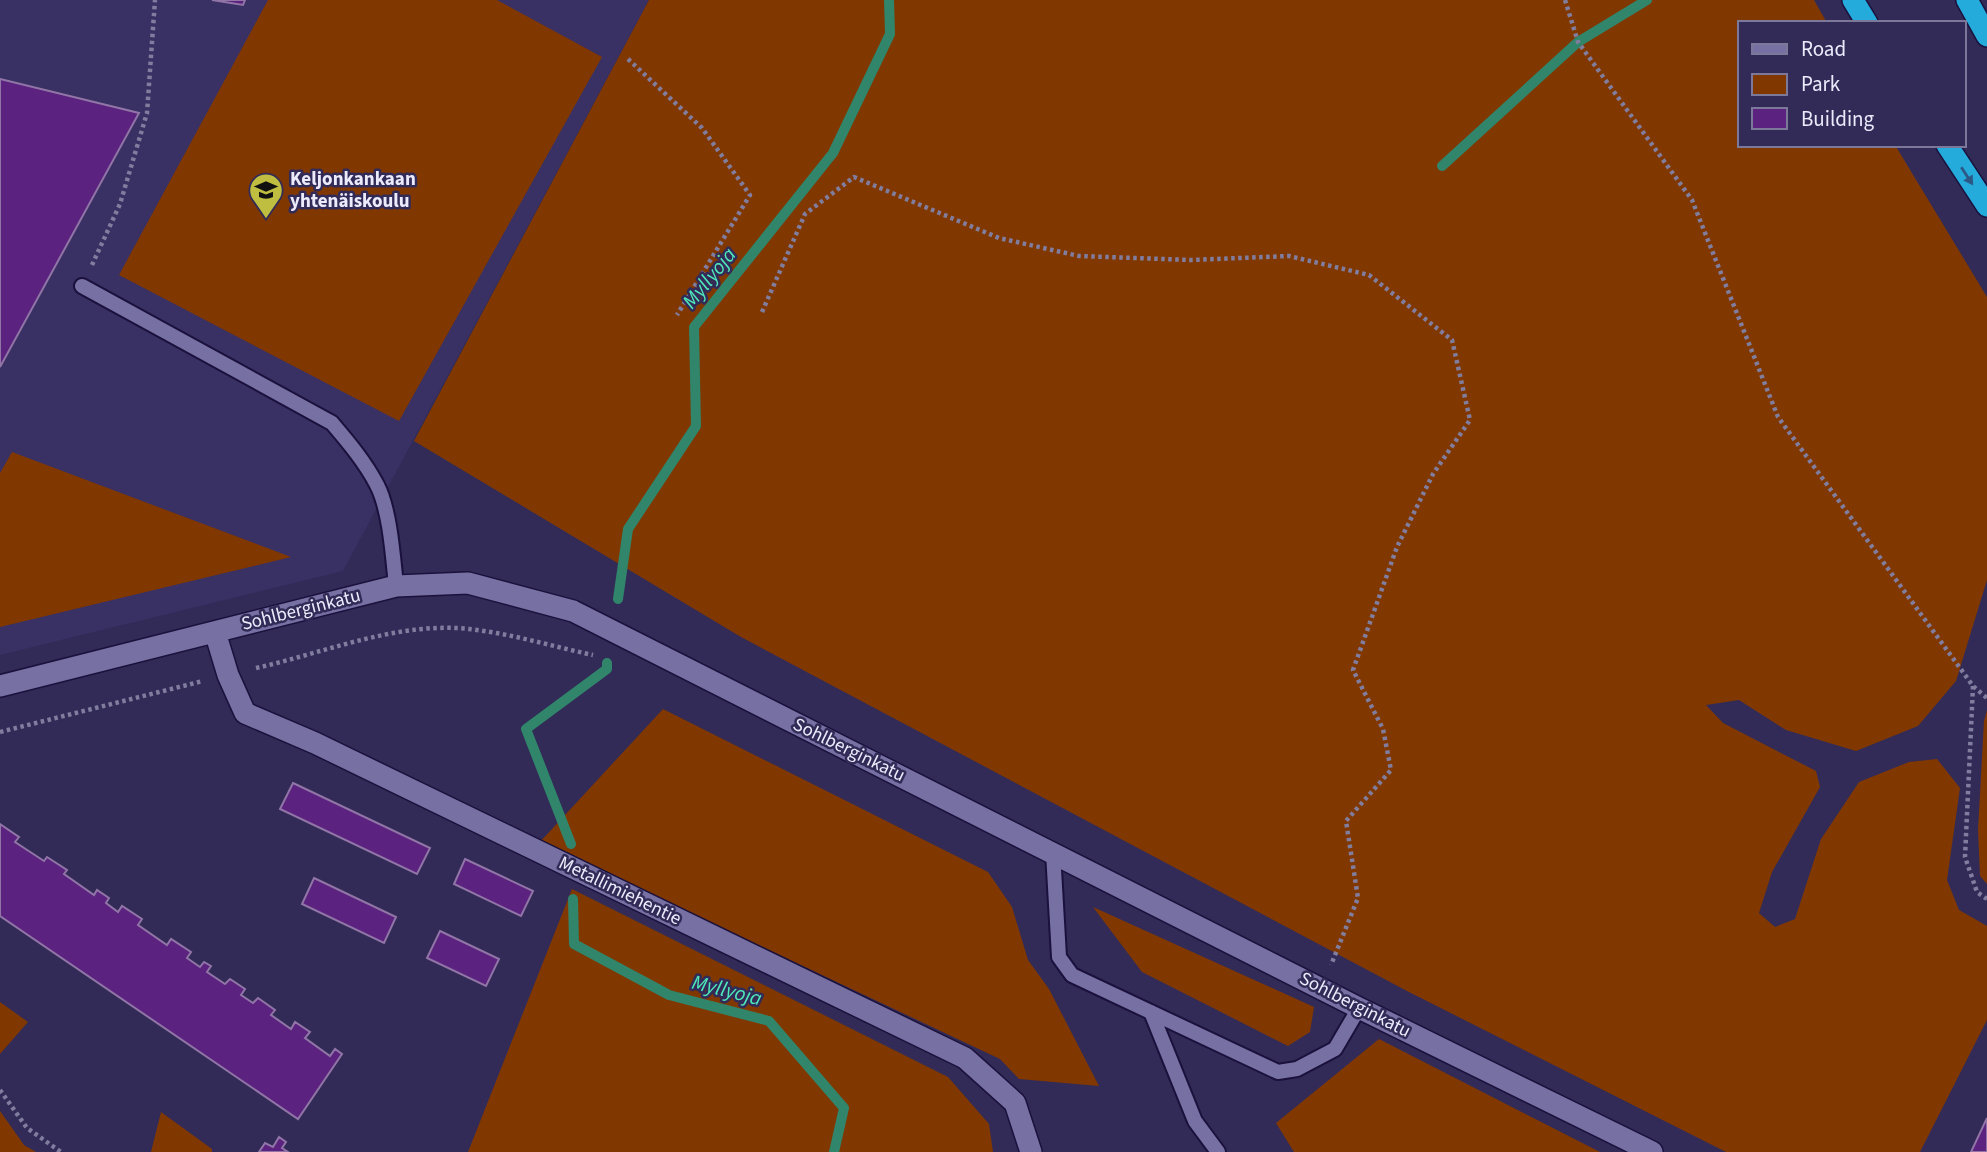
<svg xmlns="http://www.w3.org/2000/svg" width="1987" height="1152" font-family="'Source Sans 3',sans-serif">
<rect width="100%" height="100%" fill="#322b58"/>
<path fill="#393064" d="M 0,0 L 649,0 L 343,571 L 0,655 Z"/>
<path fill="#803800" d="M 268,0 L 497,0 L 602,57 L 399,421 L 119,275 Z
M 649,0 L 1814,0 L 1827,23 L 1740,23 L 1740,145 L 1895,145 L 1987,297 L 1987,580 L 1956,681 L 1918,726 L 1856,751 L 1786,730 L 1739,700 L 1706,705 L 1723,723 L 1816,771 L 1820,787 L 1772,872 L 1759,913 L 1775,927 L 1795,919 L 1821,839 L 1859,782 L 1909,762 L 1937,759 L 1960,788 L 1947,880 L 1959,910 L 1987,926 L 1987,1020 L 1920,1152 L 1726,1152 L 1407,991 L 741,637 L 414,441 Z
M 12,452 L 291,557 L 0,627 L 0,473 Z
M 663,709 L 988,872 L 1012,907 L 1028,960 L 1049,989 L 1099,1086 L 1019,1079 L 1000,1059 L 540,842 Z
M 1987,710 L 1987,884 L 1980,876 L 1978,830 L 1984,721 Z
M 572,889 L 948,1077 L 989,1124 L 993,1152 L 468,1152 Z
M 1093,907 L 1314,1007 L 1310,1032 L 1288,1046 L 1142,972 Z
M 0,1002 L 28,1022 L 0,1054 Z
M 1379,1039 L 1600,1152 L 1294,1152 L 1276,1123 Z
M 0,1111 L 24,1145 L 36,1152 L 0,1152 Z
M 161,1112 L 212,1149 L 212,1152 L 151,1152 Z"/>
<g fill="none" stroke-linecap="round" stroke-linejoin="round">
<path stroke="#31856a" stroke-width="10" d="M 1442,166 L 1578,42 L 1647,0
M 618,599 L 628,529 L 696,426 L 694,327 L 833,153 L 890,34 L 889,0
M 571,844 L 526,729 L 607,669 L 607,663
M 573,899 L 574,944 L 669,995 L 769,1021 L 844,1108 L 834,1152"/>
</g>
<path fill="#5b227f" stroke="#9075a6" stroke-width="2" d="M 212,0 L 245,0 L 243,5 Z
M 0,79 L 139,113 L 0,367 Z
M 293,783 L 430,848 L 417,874 L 280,809 Z
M 0,824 L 19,837 L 15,842 L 44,861 L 47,857 L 67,870 L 64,874 L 94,895 L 97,890 L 109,898 L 106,903 L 118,912 L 122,906 L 142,919 L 138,925 L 167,945 L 171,939 L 191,952 L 187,958 L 200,967 L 204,962 L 211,966 L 207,972 L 225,984 L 230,979 L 245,989 L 241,995 L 253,1003 L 258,998 L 275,1010 L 271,1015 L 291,1029 L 295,1022 L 310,1032 L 305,1038 L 330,1056 L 335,1049 L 342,1054 L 298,1119 L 0,916 Z
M 465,859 L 533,891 L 521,916 L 454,884 Z
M 314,878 L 396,917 L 384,943 L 302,904 Z
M 440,931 L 499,959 L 486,986 L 427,958 Z
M 1987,1118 L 1987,1152 L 1971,1152 Z
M 279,1137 L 286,1142 L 282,1148 L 288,1152 L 259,1152 L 265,1143 L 273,1147 Z"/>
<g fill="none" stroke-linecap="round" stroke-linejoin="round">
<g stroke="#1b113c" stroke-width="18">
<path id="service" d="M 82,286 L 332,423 C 349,443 365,462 377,485 C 390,510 393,557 396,586
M 1053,852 L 1059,957 L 1072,975 L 1278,1072 L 1297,1069 L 1335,1049 L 1359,1008
M 1151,1012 L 1195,1121 L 1218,1152"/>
</g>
<g stroke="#1b113c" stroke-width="24">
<path id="minor" d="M 215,632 L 228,675 L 245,713 L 315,743 L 965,1058 L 1015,1103 L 1031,1152
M 0,686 L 396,586 L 468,583 L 573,611 L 1359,1008 L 1652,1152"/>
</g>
<g stroke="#1b113c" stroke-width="24">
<path id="motorway" d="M 1853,0 L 1867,23
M 1967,0 L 1987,36
M 1947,145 L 1987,206"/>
</g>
<path stroke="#817d9e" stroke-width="4.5" stroke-dasharray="3.5 3.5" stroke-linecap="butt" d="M 1565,0 L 1578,42 L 1692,200 L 1778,417 L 1973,686 L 1987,698
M 628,59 L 702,128 L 750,195 L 677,315
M 92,265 L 120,204 L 147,113 L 155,0
M 762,312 L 805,214 L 854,177 L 999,238 L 1079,256 L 1191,260 L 1289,256 L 1369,275 L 1452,340 L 1470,420 L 1433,474 L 1397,547 L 1353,670 L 1383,729 L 1391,770 L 1346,821 L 1358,898 L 1331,965
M 256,668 C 328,652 403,619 477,630 C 516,635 555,647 593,655
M 1973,686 L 1965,857 L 1977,892 L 1987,899
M 0,732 L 203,681
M 0,1090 L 27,1128 L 61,1152"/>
<use href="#service" stroke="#7670a3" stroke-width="14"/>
<use href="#minor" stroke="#7670a3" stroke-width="21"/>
<use href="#motorway" stroke="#24abdc" stroke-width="21"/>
</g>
<defs><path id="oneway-solid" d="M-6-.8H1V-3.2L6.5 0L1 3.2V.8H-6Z" transform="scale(1.75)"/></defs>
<use fill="#2d5886" href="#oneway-solid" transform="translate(1967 176) rotate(57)"/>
<defs>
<g id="school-pin" transform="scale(1.75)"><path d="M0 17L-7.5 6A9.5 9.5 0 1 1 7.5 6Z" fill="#bfbe41" stroke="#322b58"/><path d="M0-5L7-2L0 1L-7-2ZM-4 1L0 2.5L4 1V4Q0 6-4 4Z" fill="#111"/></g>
</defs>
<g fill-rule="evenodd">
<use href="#school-pin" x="266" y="190"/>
</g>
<g text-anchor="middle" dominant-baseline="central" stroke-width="5" stroke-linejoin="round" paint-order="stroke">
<g font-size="19" font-weight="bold" fill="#ecebfc" stroke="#322b58" text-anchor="start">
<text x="290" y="179">Keljonkankaan<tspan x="290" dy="22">yhtenäiskoulu</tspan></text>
</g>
<g font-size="19" fill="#ecebfc" stroke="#322b58">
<text transform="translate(301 610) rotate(-14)">Sohlberginkatu</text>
<text transform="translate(849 750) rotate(26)">Sohlberginkatu</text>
<text transform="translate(620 891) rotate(26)">Metallimiehentie</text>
<text transform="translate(1355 1005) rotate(27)">Sohlberginkatu</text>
</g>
<g font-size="21" font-style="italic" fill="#4fe8ba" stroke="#322b58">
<text transform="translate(709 278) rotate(-51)">Myllyoja</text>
<text transform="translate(727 990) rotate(14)">Myllyoja</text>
</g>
</g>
<rect x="1738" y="21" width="228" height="126" fill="#322b58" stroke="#7c789a" stroke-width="2"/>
<rect x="1752" y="44" width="35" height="10" fill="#7670a3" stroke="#7c789a" stroke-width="2"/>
<text x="1801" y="56" font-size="21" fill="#ecebfc">Road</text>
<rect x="1752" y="74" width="35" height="21" fill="#803800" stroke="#7c789a" stroke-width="2"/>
<text x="1801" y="91" font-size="21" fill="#ecebfc">Park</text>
<rect x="1752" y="108" width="35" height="21" fill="#5b227f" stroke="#7c789a" stroke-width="2"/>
<text x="1801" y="126" font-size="21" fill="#ecebfc">Building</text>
</svg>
